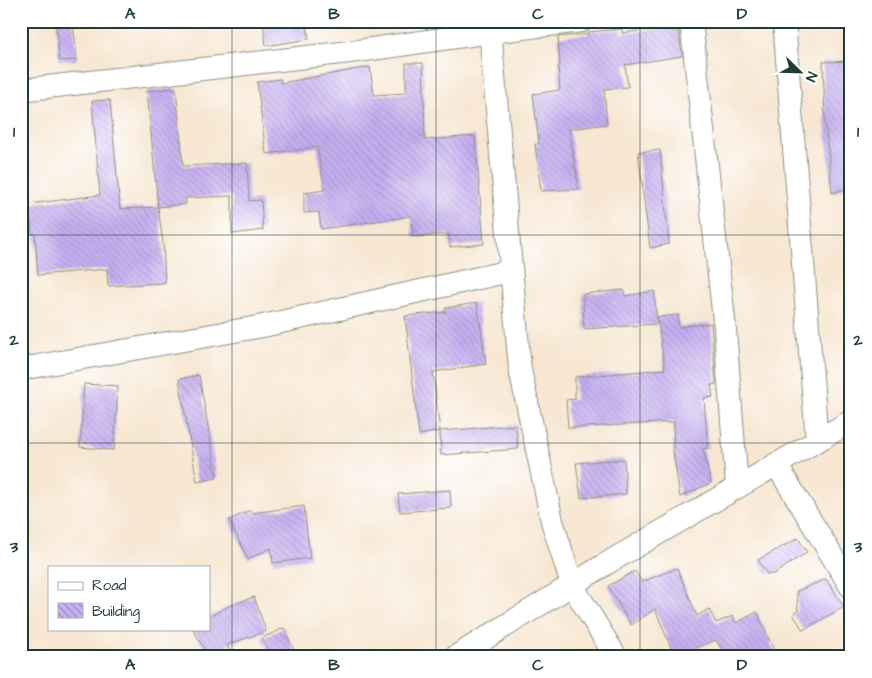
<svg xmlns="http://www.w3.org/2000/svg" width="872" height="678" font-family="'Architects Daughter',sans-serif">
<defs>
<pattern id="building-back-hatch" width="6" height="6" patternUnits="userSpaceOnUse" patternTransform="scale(1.25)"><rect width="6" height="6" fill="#c7aff2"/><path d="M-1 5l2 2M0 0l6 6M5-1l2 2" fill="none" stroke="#a190c5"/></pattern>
</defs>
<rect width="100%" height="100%" fill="#fff"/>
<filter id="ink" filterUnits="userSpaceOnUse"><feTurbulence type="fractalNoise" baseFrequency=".02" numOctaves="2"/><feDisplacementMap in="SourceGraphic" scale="10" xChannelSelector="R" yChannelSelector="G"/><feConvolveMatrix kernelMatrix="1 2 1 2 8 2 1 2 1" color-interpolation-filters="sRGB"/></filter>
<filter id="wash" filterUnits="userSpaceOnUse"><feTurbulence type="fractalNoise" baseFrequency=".0096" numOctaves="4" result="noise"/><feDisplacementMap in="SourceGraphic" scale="20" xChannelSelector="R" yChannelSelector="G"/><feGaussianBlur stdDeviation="1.12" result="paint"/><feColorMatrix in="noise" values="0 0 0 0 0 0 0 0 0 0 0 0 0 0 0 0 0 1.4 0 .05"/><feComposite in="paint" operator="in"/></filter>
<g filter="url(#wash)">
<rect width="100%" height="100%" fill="#f7e6d1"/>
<g id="blocks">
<path fill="url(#building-back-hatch)" d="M 56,21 L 73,21 L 77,60 L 59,61 Z
M 263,21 L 306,21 L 309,39 L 266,46 Z
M 678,26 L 682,56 L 625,65 L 628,87 L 604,89 L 607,124 L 569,129 L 579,189 L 541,191 L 535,144 L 539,144 L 533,94 L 560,90 L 558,67 L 560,66 L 558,37 L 588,34 L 588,32 L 622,29 L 622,33 Z
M 851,61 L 851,187 L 832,193 L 825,121 L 823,62 Z
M 406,63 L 423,63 L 425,140 L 475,136 L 484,244 L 450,247 L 449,234 L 413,237 L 411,216 L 321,229 L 319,212 L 304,213 L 304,193 L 325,190 L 317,147 L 266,154 L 257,82 L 280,79 L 281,83 L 370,67 L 374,95 L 406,93 Z
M 176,88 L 183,166 L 247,163 L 249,201 L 261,200 L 263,230 L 232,234 L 232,196 L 186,198 L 186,204 L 158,207 L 147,91 Z
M 110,100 L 120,209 L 158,207 L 163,243 L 165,283 L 108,286 L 107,269 L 38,275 L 35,234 L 32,234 L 29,204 L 100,195 L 92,101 Z
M 660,150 L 669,244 L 650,248 L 638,152 Z
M 624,290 L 625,296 L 654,291 L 657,324 L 584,329 L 583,294 Z
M 477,303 L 486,364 L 433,372 L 440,431 L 419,435 L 405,316 L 446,312 L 445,308 Z
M 678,315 L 679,327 L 711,323 L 716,384 L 711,385 L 713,397 L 704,398 L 708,448 L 703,449 L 711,483 L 680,497 L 673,450 L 674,422 L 568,428 L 566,400 L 575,399 L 575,377 L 665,369 L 657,317 Z
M 199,375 L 217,478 L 197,482 L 179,379 Z
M 84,384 L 118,386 L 114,450 L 80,447 Z
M 516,425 L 518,449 L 441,455 L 440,431 Z
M 624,459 L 626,494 L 581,498 L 576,463 Z
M 450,490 L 451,508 L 400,512 L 398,494 Z
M 304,506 L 310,558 L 273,563 L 271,548 L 248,559 L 229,520 L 251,510 L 252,513 Z
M 798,538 L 807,552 L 774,574 L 767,574 L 758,560 Z
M 677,568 L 697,616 L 709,609 L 716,623 L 733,616 L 736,623 L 757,612 L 777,657 L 726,657 L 716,640 L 675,657 L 655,609 L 631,625 L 608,586 L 635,571 L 642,582 Z
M 826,579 L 844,607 L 803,630 L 793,614 L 798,611 L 797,591 Z
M 254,597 L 266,631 L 227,645 L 233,657 L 209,657 L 193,629 L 209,629 L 209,617 L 229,606 Z
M 284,628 L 297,657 L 271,657 L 262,638 Z"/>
</g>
</g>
<g filter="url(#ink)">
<use href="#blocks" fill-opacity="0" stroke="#8b9282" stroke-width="1"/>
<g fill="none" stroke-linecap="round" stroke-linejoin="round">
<g stroke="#8b9282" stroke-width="24">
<path id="street" d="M 490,21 L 492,53 L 520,369 L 552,521 L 572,585 L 616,657
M 691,21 L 725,329 L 737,487
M 784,21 L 817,441
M 21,90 L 358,51 L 491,32 L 581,21
M 21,369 L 263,326 L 510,271
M 776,464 L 851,587
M 455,657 L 604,565 L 851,421"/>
</g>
<use href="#street" stroke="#fff" stroke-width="22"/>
</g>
</g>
<path fill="none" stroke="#1f3d34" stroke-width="1" stroke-opacity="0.55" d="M 232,21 L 232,657M 436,21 L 436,657M 640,21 L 640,657M 21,235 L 851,235M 21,443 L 851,443"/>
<rect width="872" height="678" fill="none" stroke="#fff" stroke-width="55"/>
<rect x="48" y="566" width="162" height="65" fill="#ffffff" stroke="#a5b1ae"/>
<rect x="58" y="582" width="25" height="8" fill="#ffffff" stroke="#a5b1ae"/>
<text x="92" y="590" font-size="15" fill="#1f3d34">Road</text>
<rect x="58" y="603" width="25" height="15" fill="url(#building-back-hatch)" stroke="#a5b1ae"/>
<text x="92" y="616" font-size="15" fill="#1f3d34">Building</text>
<g transform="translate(800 72) rotate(113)" stroke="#ffffff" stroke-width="4" paint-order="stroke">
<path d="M0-4L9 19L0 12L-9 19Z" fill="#1f3d34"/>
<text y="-8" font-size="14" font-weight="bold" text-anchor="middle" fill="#1f3d34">N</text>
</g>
<rect x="28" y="28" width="816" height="622" fill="none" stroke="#1f3d34" stroke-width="2"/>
<g font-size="16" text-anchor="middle" font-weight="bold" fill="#1f3d34">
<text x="130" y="19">A</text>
<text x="334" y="19">B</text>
<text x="538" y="19">C</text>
<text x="742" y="19">D</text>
<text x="14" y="137">1</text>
<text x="858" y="137">1</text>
<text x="14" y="345">2</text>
<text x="858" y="345">2</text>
<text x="14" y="552">3</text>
<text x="858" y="552">3</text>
<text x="130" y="670">A</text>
<text x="334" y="670">B</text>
<text x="538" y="670">C</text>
<text x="742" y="670">D</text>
</g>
</svg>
